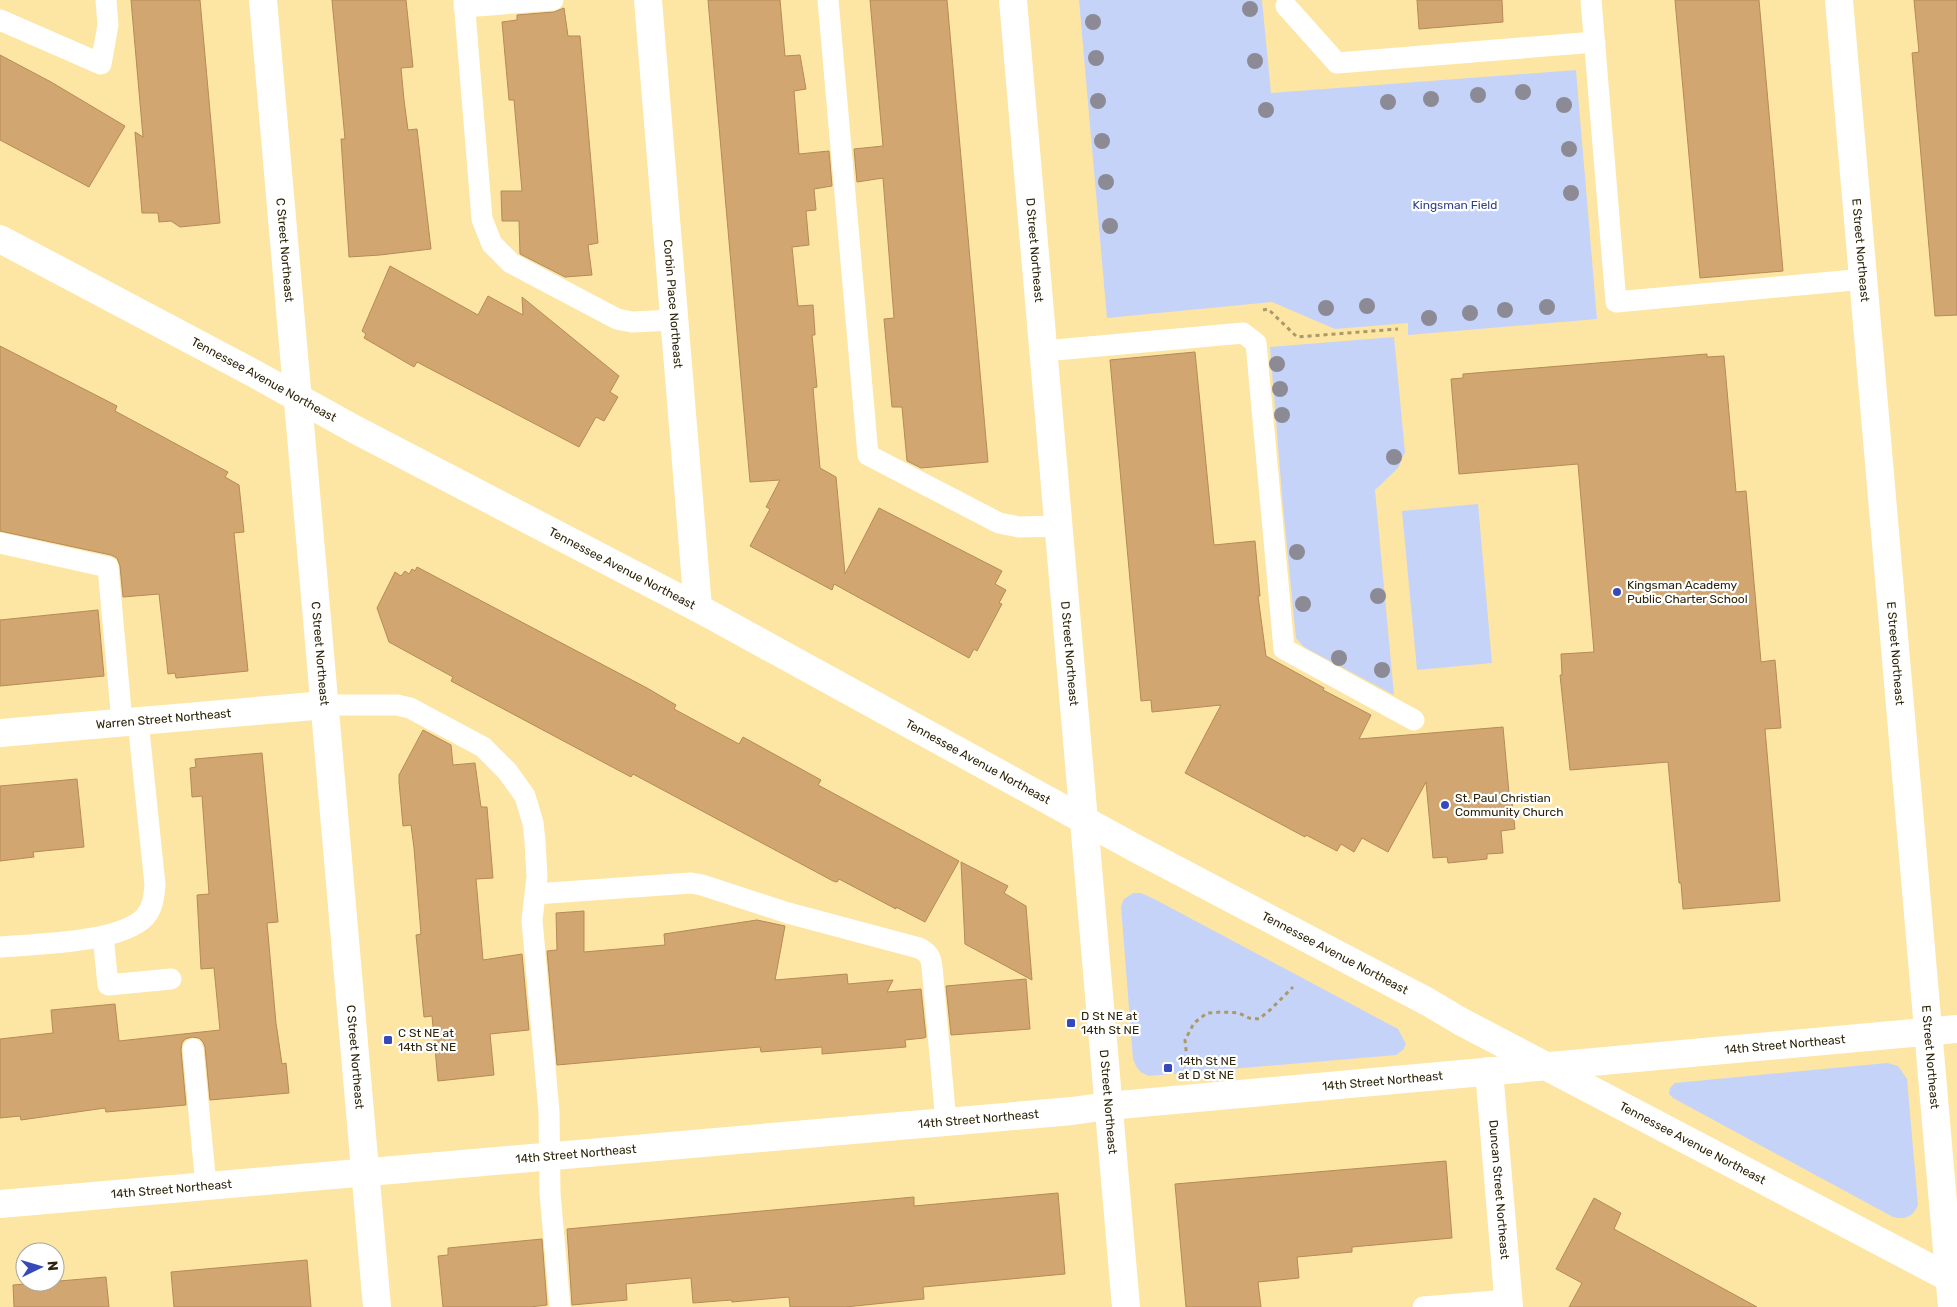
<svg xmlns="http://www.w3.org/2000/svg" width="1957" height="1307" font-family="Rubik,sans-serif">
<rect width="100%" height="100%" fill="#fde5a4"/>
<path fill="#c6d3f8" d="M 1079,0 L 1262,0 L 1271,93 L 1576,70 L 1597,319 L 1408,335 L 1408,323 L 1335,329 L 1272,302 L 1107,318 Z
M 1394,337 L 1405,452 L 1398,468 L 1375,490 L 1394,695 L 1304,647 L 1296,638 L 1283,506 L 1270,347 Z
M 1478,504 L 1492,663 L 1417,670 L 1402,511 Z
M 1133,893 L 1141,893 L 1156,900 L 1398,1029 L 1406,1044 L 1403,1050 L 1396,1055 L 1149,1076 C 1140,1073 1137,1069 1133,1059 L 1121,906 L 1124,899 Z
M 1887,1063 L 1898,1066 L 1907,1079 L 1918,1205 C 1913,1217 1905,1220 1893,1217 L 1673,1098 L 1669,1094 L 1670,1088 L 1675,1083 Z"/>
<path fill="#d2a671" stroke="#b58a56" d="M 131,0 L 200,0 L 220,223 L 180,227 L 171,221 L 159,222 L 158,213 L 142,213 L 135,132 L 143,137 Z
M 332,0 L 406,0 L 413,67 L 401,68 L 404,100 L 408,130 L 417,129 L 431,249 L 380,255 L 349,257 L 341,139 L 345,139 Z
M 708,0 L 780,0 L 785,56 L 800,55 L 806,89 L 794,91 L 799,154 L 829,151 L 832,186 L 814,189 L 816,210 L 806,211 L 809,245 L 792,247 L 798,306 L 813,305 L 815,333 L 815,335 L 812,335 L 817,387 L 813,388 L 820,468 L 836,477 L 845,574 L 879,508 L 1002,571 L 995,584 L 1006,590 L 999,603 L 1002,604 L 977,651 L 974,649 L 969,658 L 834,584 L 832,590 L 750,546 L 770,509 L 766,507 L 780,480 L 750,482 Z
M 870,0 L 947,0 L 988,462 L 921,468 L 907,461 L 902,407 L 892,407 L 884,319 L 894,318 L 883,178 L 857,182 L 854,149 L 883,146 Z
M 1417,0 L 1502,0 L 1503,22 L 1419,29 Z
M 1675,0 L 1759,0 L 1783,271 L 1700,278 Z
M 1914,0 L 1957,0 L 1957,315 L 1935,316 L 1912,53 L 1919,52 Z
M 564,8 L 568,36 L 580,36 L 598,243 L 588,245 L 592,275 L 565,277 L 520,254 L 519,221 L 502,221 L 501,191 L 522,191 L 514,100 L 509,100 L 502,22 L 517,20 L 517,15 L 554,12 Z
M 0,55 L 51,82 L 125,126 L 89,187 L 0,140 Z
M 390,266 L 478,315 L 488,296 L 523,315 L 522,297 L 619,376 L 610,392 L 618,397 L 604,421 L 596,417 L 579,447 L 417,362 L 414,367 L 364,338 L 366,334 L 362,331 Z
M 0,346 L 117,406 L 115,411 L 228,472 L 225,477 L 239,485 L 244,532 L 234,533 L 248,671 L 176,678 L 175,673 L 168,674 L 159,594 L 123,597 L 120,566 L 117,558 L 111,555 L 0,531 Z
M 1195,352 L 1214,545 L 1255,541 L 1260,596 L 1258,596 L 1266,656 L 1324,688 L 1323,690 L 1371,715 L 1359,739 L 1503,727 L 1509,793 L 1511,793 L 1515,829 L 1501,831 L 1503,853 L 1487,854 L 1487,859 L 1448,863 L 1447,857 L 1433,858 L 1426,782 L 1388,852 L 1362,838 L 1354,852 L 1341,844 L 1337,851 L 1306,835 L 1305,837 L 1185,773 L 1221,705 L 1152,712 L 1151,700 L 1141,701 L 1110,360 Z
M 1707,354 L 1707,357 L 1724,356 L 1736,492 L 1746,491 L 1761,662 L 1775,660 L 1781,728 L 1765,729 L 1780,901 L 1683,909 L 1681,883 L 1679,883 L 1668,762 L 1570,770 L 1560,675 L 1562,675 L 1561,654 L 1594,652 L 1578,464 L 1459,474 L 1451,379 L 1463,378 L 1463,374 Z
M 417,567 L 647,688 L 676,705 L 674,709 L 739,744 L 743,737 L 821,780 L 818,785 L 959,861 L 925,922 L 896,907 L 896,909 L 839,879 L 837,882 L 833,881 L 633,774 L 631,777 L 451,681 L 453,677 L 389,642 L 377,608 L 395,572 L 401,576 L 405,571 L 409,574 L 412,569 L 415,571 Z
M 98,610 L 104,676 L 0,686 L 0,620 Z
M 423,730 L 451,745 L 453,765 L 475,763 L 481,807 L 487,807 L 493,878 L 476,879 L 483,960 L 522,954 L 529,1030 L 490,1034 L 494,1075 L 438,1081 L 432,1016 L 424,1017 L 416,935 L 421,934 L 414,848 L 411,825 L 403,826 L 399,782 L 399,775 Z
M 262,753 L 278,922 L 267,923 L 276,1023 L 282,1064 L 286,1063 L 289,1093 L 210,1100 L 205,1047 L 203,1042 L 199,1038 L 192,1037 L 185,1039 L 182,1043 L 181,1050 L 186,1105 L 106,1112 L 105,1108 L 21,1120 L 20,1116 L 0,1118 L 0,1039 L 53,1033 L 51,1010 L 115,1004 L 119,1041 L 220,1030 L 214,968 L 201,969 L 197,895 L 209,894 L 202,796 L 192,797 L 190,768 L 196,767 L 195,759 Z
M 77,779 L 84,847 L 33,852 L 34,857 L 0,861 L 0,786 Z
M 961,862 L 1008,886 L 1004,893 L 1026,906 L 1032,980 L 965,944 Z
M 584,911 L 584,952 L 665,945 L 664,934 L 757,920 L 785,926 L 775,980 L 847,974 L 848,984 L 893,980 L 887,992 L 921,989 L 926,1037 L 924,1038 L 905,1040 L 906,1047 L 822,1054 L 822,1047 L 761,1052 L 760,1047 L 557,1065 L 547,951 L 557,950 L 556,913 Z
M 1026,979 L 1030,1029 L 951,1035 L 946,986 Z
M 1446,1161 L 1452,1238 L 1352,1247 L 1352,1252 L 1297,1257 L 1299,1278 L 1258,1282 L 1261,1307 L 1186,1307 L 1175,1184 Z
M 1058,1193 L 1065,1274 L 923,1287 L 924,1299 L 845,1307 L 790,1307 L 789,1297 L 732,1302 L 731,1300 L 693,1303 L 691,1278 L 626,1284 L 627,1300 L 572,1305 L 567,1229 L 914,1197 L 914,1206 Z
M 1594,1198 L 1621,1213 L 1614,1229 L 1757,1307 L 1569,1307 L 1582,1283 L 1556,1269 Z
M 542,1239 L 547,1305 L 530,1307 L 443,1307 L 438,1256 L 448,1255 L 448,1248 Z
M 307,1260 L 311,1307 L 174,1307 L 171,1272 Z
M 106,1277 L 109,1307 L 14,1307 L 13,1285 Z"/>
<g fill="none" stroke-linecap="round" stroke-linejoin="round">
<path stroke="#ab9967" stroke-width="3" stroke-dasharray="4 4" stroke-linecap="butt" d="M 1263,310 L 1268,309 L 1297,337 L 1398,329
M 1187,1059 L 1185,1040 L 1194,1023 L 1207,1013 L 1222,1012 L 1239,1013 L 1249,1018 L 1259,1019 L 1270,1010 L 1293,987"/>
<path stroke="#fff" stroke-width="21" d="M 464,0 L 482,219 L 492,244 L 511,263 L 617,319 L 632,322 L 674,320
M 828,0 L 868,455 L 999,523 L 1019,527 L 1059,526
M 1591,0 L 1616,302 L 1864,279
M 1286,6 L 1337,63 L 1595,42
M 464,7 L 553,0
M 0,20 L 101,64 L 108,25 L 106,0
M 1044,351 L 1243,333 L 1256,343 L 1284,649 L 1414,720
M 0,543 L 108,567 L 122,722
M 325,705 L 397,705 L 410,708 L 483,747 L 507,771 L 525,796 L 533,823 L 535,841 L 537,877 L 532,920 L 549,1112 L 550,1193 L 560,1307
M 535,894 L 691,883 L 702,885 L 788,913 L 919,948 C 928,952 931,957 932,967 L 946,1122
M 103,936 L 108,985 L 171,979
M 0,947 C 36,944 120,943 145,917 C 153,908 154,896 155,885 L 138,721
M 193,1049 L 206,1186
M 1423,1307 L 1508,1300"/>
<g stroke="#fff" stroke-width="28">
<path id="s1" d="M 648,0 L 698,608"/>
<path id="s2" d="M 1013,0 L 1126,1307"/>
<path id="s3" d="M 1839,0 L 1952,1307"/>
<path id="s4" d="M 0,239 L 255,374 L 356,430 L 698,608 L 1135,848 L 1428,1002 L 1460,1021 L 1957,1282"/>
<path id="s5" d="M 0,733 L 325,705"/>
<path id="s6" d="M 1489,1071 L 1509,1307"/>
</g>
<path stroke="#fff" stroke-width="28" id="s7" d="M 0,1204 L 1072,1111 L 1108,1106 L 1957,1029"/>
<path stroke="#fff" stroke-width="28" id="s8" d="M 263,0 L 377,1307"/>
</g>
<g fill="#8c8a95">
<circle cx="1250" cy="9" r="8"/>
<circle cx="1093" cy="22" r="8"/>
<circle cx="1096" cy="58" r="8"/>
<circle cx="1255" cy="61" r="8"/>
<circle cx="1523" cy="92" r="8"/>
<circle cx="1478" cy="95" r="8"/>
<circle cx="1431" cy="99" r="8"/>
<circle cx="1098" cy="101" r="8"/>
<circle cx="1388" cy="102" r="8"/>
<circle cx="1564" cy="105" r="8"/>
<circle cx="1266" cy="110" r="8"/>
<circle cx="1102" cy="141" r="8"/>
<circle cx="1569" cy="149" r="8"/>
<circle cx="1106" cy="182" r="8"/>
<circle cx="1571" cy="193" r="8"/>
<circle cx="1110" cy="226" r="8"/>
<circle cx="1367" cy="306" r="8"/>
<circle cx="1547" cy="307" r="8"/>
<circle cx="1326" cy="308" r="8"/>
<circle cx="1505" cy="310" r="8"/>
<circle cx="1470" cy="313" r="8"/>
<circle cx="1429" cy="318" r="8"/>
<circle cx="1277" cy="364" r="8"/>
<circle cx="1280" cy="389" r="8"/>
<circle cx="1282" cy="415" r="8"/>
<circle cx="1394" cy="457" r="8"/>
<circle cx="1297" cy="552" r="8"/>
<circle cx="1378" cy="596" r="8"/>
<circle cx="1303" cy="604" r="8"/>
<circle cx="1339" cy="658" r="8"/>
<circle cx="1382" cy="670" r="8"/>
</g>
<g fill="#3648ba" stroke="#fff" stroke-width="2">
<circle cx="1617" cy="592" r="5"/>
<circle cx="1445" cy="805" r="5"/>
<rect x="1066" y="1018" width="10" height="10" rx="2.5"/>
<rect x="383" y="1035" width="10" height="10" rx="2.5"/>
<rect x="1163" y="1063" width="10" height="10" rx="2.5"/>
</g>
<g text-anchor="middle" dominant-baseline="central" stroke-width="4.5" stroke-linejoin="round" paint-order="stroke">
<g font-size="12" fill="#2f3f89" stroke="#fff">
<text x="1455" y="205">Kingsman Field</text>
</g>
<g font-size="12" fill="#2d2409" stroke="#fff">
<text stroke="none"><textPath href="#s8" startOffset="251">C Street Northeast</textPath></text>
<text stroke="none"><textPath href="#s2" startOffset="251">D Street Northeast</textPath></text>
<text stroke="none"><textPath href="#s3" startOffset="251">E Street Northeast</textPath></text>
<text stroke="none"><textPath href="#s1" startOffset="305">Corbin Place Northeast</textPath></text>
<text stroke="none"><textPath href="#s4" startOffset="299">Tennessee Avenue Northeast</textPath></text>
<text stroke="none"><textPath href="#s4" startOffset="704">Tennessee Avenue Northeast</textPath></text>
<text stroke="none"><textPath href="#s8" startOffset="656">C Street Northeast</textPath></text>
<text stroke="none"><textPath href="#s3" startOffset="656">E Street Northeast</textPath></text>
<text stroke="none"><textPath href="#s2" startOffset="656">D Street Northeast</textPath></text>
<text stroke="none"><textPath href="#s5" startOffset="164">Warren Street Northeast</textPath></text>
<text stroke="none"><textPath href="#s4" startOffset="1109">Tennessee Avenue Northeast</textPath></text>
<text stroke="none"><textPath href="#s4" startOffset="1514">Tennessee Avenue Northeast</textPath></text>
<text stroke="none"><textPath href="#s7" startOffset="1792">14th Street Northeast</textPath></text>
<text stroke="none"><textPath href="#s8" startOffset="1061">C Street Northeast</textPath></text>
<text stroke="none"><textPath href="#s3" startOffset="1061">E Street Northeast</textPath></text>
<text stroke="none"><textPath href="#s7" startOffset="1388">14th Street Northeast</textPath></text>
<text stroke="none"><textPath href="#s2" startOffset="1106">D Street Northeast</textPath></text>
<text stroke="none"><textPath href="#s7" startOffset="982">14th Street Northeast</textPath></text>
<text stroke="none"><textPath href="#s4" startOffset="1919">Tennessee Avenue Northeast</textPath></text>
<text stroke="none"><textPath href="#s7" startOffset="578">14th Street Northeast</textPath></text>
<text stroke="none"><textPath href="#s7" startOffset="172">14th Street Northeast</textPath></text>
<text stroke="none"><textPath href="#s6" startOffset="119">Duncan Street Northeast</textPath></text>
</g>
<g font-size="12" fill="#2d2409" stroke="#fff" text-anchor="start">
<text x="1627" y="585">Kingsman Academy<tspan x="1627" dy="14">Public Charter School</tspan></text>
<text x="1455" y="798">St. Paul Christian<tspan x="1455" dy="14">Community Church</tspan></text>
<text x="1081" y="1016">D St NE at<tspan x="1081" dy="14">14th St NE</tspan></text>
<text x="398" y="1033">C St NE at<tspan x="398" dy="14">14th St NE</tspan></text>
<text x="1178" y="1061">14th St NE<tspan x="1178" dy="14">at D St NE</tspan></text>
</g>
</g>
<g transform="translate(40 1267) rotate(85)"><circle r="24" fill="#ffffff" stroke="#aba79d"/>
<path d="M0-4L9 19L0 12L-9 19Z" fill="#3648ba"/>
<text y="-8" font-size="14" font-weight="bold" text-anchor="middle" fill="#2d2409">N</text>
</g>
</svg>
